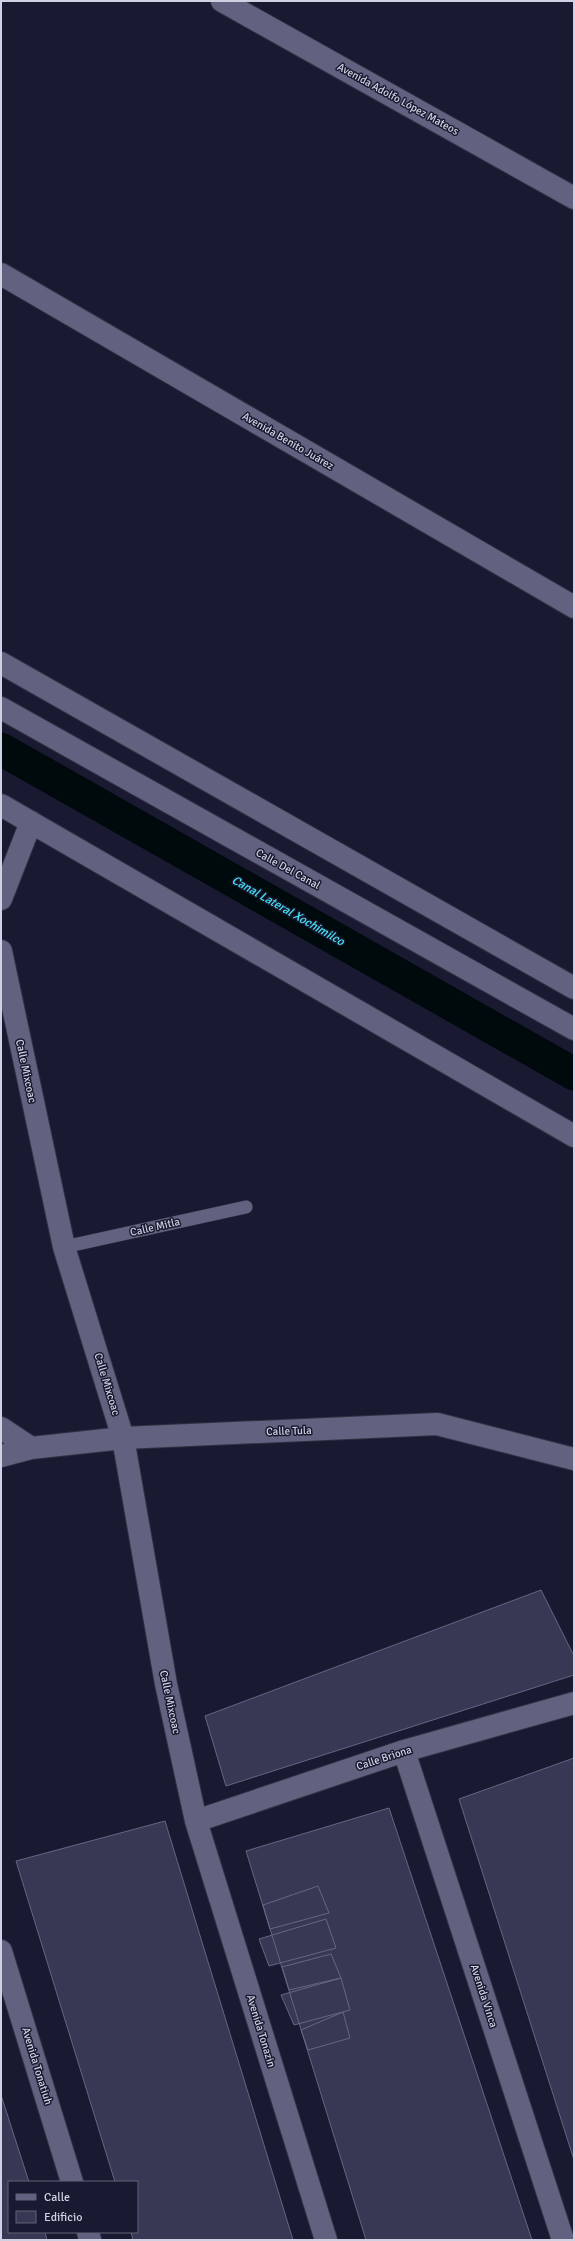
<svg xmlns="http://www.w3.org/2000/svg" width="575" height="2241" font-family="Signika,sans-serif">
<rect width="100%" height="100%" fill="#191931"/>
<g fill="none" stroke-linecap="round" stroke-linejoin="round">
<path stroke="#00090b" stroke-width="33" d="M 1,749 L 574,1074"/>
</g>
<path fill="#373853" stroke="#646683" d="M 541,1590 L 574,1656 L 574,1675 L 226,1786 L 205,1716 Z
M 574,1758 L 574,2160 L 459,1799 Z
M 389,1808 L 532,2240 L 366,2240 L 246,1851 Z
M 165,1821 L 293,2240 L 133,2240 L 131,2232 L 137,2232 L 137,2182 L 115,2182 L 16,1861 Z
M 318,1886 L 329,1913 L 270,1929 L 263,1905 Z
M 326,1919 L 336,1948 L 269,1966 L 259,1939 Z
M 331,1954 L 341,1978 L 289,1990 L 282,1967 Z
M 341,1978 L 350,2010 L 294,2025 L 281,1995 Z
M 343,2012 L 350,2038 L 308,2050 L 301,2030 Z
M 1,2095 L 29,2182 L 9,2182 L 9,2232 L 45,2232 L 47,2240 L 1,2240 Z"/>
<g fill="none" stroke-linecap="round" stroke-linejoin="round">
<g stroke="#323144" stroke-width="14">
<path id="service" d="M 64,1247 L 246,1207"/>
</g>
<g stroke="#323144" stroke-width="24">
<path id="minor" d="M 222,1 L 574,198
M 1,274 L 574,607
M 1,663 L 574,988
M 1,708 L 574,1029
M 1,805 L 574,1136
M 1,899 L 31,822
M 1,951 L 64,1247 L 123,1438 L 166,1684 L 196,1821 L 326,2240
M 1,1428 L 31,1448
M 1,1456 L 31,1448 L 123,1438 L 437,1424 L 574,1459
M 404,1751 L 563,2240
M 196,1821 L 404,1751 L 574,1703
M 1,1951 L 72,2182
M 88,2232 L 90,2240"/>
</g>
<use href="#service" stroke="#60627f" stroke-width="13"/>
<use href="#minor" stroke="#60627f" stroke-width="22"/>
</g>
<g text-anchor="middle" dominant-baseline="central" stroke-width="3" stroke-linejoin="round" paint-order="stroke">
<g font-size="11" fill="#d0d1e2" stroke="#191931">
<text transform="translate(398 99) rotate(29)">Avenida Adolfo López Mateos</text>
<text transform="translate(288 441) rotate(30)">Avenida Benito Juárez</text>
<text transform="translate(288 869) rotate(29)">Calle Del Canal</text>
<text transform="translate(26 1071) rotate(78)">Calle Mixcoac</text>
<text transform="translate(155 1227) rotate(-13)">Calle Mitla</text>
<text transform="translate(107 1384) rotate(73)">Calle Mixcoac</text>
<text transform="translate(289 1431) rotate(-2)">Calle Tula</text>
<text transform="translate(170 1702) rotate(78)">Calle Mixcoac</text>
<text transform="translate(384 1758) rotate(-18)">Calle Briona</text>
<text transform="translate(484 1996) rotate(72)">Avenida Vinca</text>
<text transform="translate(261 2031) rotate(73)">Avenida Tonazin</text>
<text transform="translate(37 2066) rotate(73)">Avenida Tonatiuh</text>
</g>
<g font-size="12" font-style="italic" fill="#46e2f4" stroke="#191931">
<text transform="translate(288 911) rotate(30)">Canal Lateral Xochimilco</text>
</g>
</g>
<rect width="575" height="2241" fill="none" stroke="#d0d1e2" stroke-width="4"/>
<rect x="8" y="2181" width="130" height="52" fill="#191931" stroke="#626378"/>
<rect x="16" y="2194" width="20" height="6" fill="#60627f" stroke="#626378"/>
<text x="44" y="2201" font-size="12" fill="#d0d1e2">Calle</text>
<rect x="16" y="2211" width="20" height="12" fill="#373853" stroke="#626378"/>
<text x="44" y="2221" font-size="12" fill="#d0d1e2">Edificio</text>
</svg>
